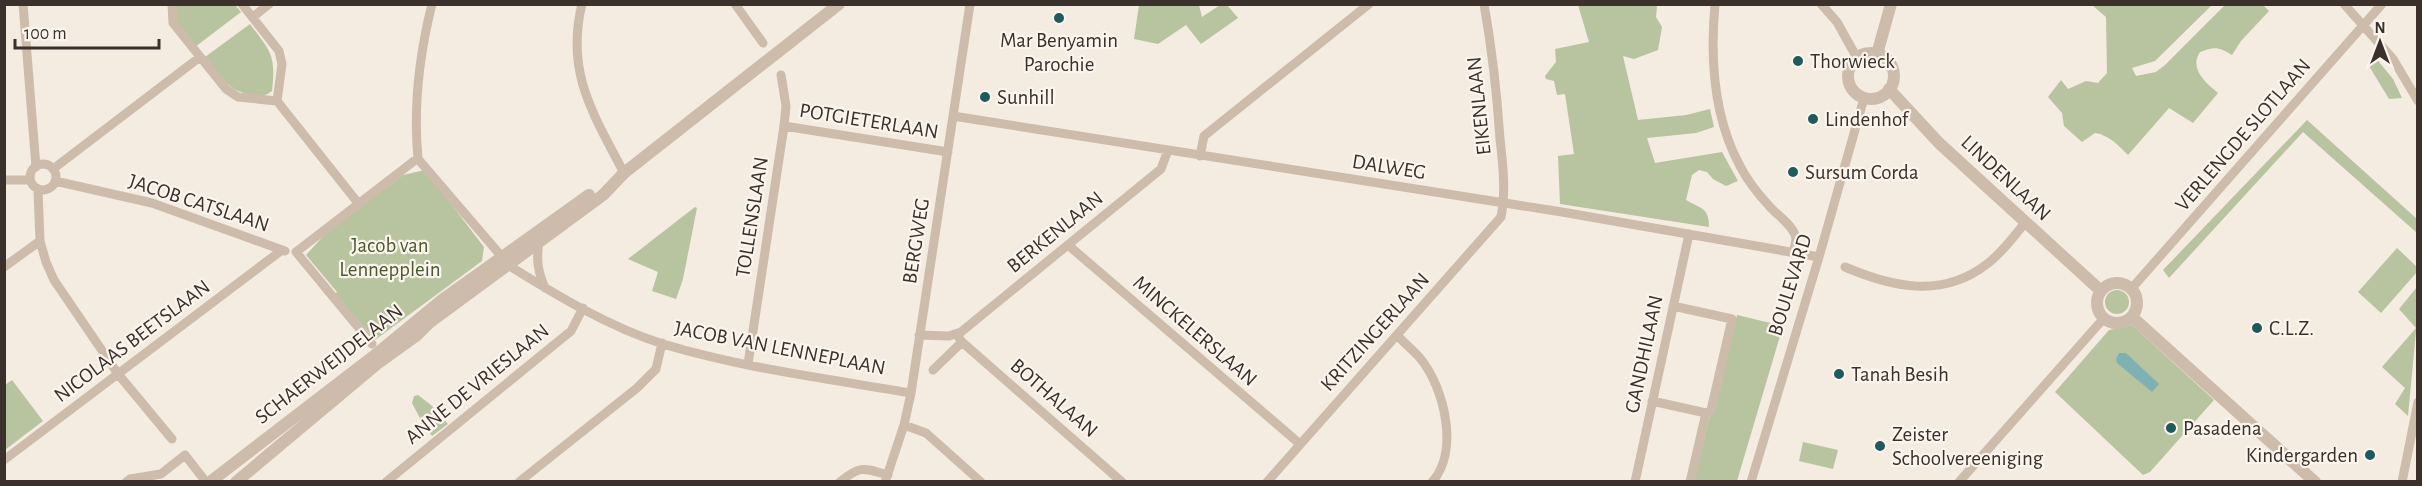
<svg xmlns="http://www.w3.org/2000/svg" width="2422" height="486" font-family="'Alegreya Sans',sans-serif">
<rect width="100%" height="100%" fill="#f4ebe1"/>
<path fill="#b8c4a0" d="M 173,5 L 235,5 L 241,12 L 195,47 L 173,20 Z
M 1139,5 L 1199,5 L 1202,17 L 1220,5 L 1227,5 L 1238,18 L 1201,44 L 1186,25 L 1158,44 L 1134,39 Z
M 1578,5 L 1657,5 L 1656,17 L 1662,27 L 1658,50 L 1634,59 L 1623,56 L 1638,120 L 1686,115 L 1710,109 L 1714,127 L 1696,133 L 1647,138 L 1655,163 L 1722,152 L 1738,181 L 1726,186 L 1713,179 L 1707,172 L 1699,170 L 1692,175 L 1686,200 C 1701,209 1709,207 1709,227 L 1560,204 L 1558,156 L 1574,154 L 1565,94 L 1557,95 L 1554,81 L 1546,79 L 1545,76 L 1556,62 L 1555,49 L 1589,42 Z
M 2092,5 L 2212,5 L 2155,61 L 2132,68 L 2136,76 L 2156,72 L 2165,65 L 2225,5 L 2263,5 L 2269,11 L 2241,41 L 2232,55 C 2220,47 2214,46 2200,52 C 2189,69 2205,82 2218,93 L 2193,123 L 2169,108 L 2128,155 C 2118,145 2109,135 2095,133 L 2082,142 L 2064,126 L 2062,113 L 2048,97 L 2061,80 L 2068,89 L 2086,81 L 2098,83 L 2107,73 L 2106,17 Z
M 250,24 C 271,52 276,55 272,91 C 265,96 262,96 254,95 C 229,93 219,75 205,57 Z
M 2375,57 L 2393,79 L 2402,98 L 2389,99 L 2369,66 Z
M 2307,120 L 2417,219 L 2417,233 L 2303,132 L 2169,278 L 2163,270 Z
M 425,170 L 484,247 L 482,261 L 375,340 L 335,294 L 337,292 L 306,255 L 328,231 L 403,175 Z
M 695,207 L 697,208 L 683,279 L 676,299 L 652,291 L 658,272 L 628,259 Z
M 2397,248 L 2417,267 L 2417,272 L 2381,313 L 2358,292 Z
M 2417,287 L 2417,321 L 2408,416 L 2395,404 L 2405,388 L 2382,367 L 2416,328 L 2399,309 Z
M2105 302a12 12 0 1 1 24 0a12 12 0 1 1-24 0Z
M 1737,315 L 1783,326 L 1737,481 L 1694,482 L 1710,415 L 1714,413 Z
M 2132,325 L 2214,400 L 2150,472 L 2143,475 L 2055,392 L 2109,330 Z
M 12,380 L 43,421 L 5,450 L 5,385 Z
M 418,395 L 431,405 L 448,424 L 432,436 L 423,424 L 412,403 L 414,396 Z
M 1803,442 L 1838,450 L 1833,469 L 1799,461 Z"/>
<path fill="#7fb0b2" d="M 2119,353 L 2126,353 L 2159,384 L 2152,392 L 2117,363 L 2116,359 Z"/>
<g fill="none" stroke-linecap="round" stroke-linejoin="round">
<path stroke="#cdbbac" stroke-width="9" d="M 23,4 L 36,167
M 172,4 L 173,23 L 226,89 L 238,97 L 277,101 L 358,203
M 242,4 L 279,51 L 282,64 L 277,101
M 582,4 C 565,73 594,115 624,173
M 735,4 L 763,43
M 1715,4 C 1710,58 1714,118 1740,166 C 1747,180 1759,195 1770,207 C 1777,215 1794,226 1796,238 C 1796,242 1794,248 1794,252
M 1821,4 L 1837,22 L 1857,58
M 2344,4 L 2393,59 L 2418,101
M 253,17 L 269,4
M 953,116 L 1562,212 L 1819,257
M 784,126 L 948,152
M 1200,156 L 1204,136 L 1369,4
M 418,159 C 413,106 419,56 432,4
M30 177a13 13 0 1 1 26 0a13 13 0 1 1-26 0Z
M 53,169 L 200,57
M 4,180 L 30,180
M 55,181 L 152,203 L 285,251
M 38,190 L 40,241 L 46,262 L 54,280 L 118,374 L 172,439
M 539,242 C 536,260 538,272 545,288
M 1068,245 L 1300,444
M 508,265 C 556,295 609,327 663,344 C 743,368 828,379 911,393
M 4,267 L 40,241
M 1845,267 C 1892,287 1942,299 1987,264 C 2002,253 2013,237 2025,223
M 2132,288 L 2382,4
M 1673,306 L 1732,319 L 1711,410 L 1706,413 L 1690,482
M 919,335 L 949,336 L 961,332 L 1161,169 L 1168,150
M 1397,335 C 1404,343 1413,350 1420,358 C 1444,387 1460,451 1432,482
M 962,342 L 1122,482
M 372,344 L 296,252 L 414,161 L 418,159 L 502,257
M 748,364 L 784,126 L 786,106 L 781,75
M 933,370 L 962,342 L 959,338
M 1652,401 L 1706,413
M 904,425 L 926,433 L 981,482
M 4,460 L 282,250
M 126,482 L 130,479 L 161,474 L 185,455 L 206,482
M 386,482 L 571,331 L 583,308
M 519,482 L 637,388 L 656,369 L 662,343
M 840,482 C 860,465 864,468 888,475
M 885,482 L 904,425 L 911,393 L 970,4
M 1267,482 L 1501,217 C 1506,191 1503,165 1500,139 C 1497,94 1492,49 1484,4
M 1635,482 L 1689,234
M 1751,482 L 1819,257 L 1864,98
M 1959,482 L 2104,318
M 2402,482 L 2418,402"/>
<path stroke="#cdbbac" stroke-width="12" d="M1848 76a23 23 0 1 1 46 0a23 23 0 1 1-46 0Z
M 1877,54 L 1891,4
M 1889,89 L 1939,143 L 2101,291
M2097 303a20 20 0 1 1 40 0a20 20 0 1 1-40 0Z
M 2132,317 L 2315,482
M 210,482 L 379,352 L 442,300 L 589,195
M 236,482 L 377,364 L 416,336 L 429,323 L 603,195 L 624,173 L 839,4"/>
</g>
<g fill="#1f5a5e" stroke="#fbf5ee" stroke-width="2">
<circle cx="1059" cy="18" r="6"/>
<circle cx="1798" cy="61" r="6"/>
<circle cx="985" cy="97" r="6"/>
<circle cx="1813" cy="119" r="6"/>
<circle cx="1793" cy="172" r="6"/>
<circle cx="2257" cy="328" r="6"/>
<circle cx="1839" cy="374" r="6"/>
<circle cx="2171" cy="428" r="6"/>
<circle cx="1880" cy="446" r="6"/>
<circle cx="2370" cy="455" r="6"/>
</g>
<g text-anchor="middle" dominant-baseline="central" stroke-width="4.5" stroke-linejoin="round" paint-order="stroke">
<g font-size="21" fill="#3b302b" stroke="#fbf5ee" text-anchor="start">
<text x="1059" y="40" text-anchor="middle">Mar Benyamin<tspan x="1059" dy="24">Parochie</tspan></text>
<text x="1810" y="61">Thorwieck</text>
<text x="997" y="97">Sunhill</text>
<text x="1825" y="119">Lindenhof</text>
<text x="1805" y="172">Sursum Corda</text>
<text x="2269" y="328">C.L.Z.</text>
<text x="1851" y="374">Tanah Besih</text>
<text x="2183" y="428">Pasadena</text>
<text x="1892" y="434">Zeister<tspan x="1892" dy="24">Schoolvereeniging</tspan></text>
<text x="2358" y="455" text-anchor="end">Kindergarden</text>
</g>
<g font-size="21" fill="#3b302b" stroke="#fbf5ee">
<text transform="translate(1479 106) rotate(-96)">EIKENLAAN</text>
<text transform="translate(869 121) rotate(9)">POTGIETERLAAN</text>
<text transform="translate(2243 135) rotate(-49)">VERLENGDE SLOTLAAN</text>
<text transform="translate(1389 167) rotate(9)">DALWEG</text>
<text transform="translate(2006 178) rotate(43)">LINDENLAAN</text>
<text transform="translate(199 203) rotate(18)">JACOB CATSLAAN</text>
<text transform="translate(752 217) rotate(-81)">TOLLENSLAAN</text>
<text transform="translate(1055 232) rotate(-39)">BERKENLAAN</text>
<text transform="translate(916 241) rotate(-81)">BERGWEG</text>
<text transform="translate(1790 285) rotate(-73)">BOULEVARD</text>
<text transform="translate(1195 331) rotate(41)">MINCKELERSLAAN</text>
<text transform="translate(1375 332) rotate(-48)">KRITZINGERLAAN</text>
<text transform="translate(132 341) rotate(-37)">NICOLAAS BEETSLAAN</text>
<text transform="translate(780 348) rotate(11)">JACOB VAN LENNEPLAAN</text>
<text transform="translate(1644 354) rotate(-78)">GANDHILAAN</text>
<text transform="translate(329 364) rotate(-38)">SCHAERWEIJDELAAN</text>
<text transform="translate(477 384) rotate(-39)">ANNE DE VRIESLAAN</text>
<text transform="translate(1054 398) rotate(41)">BOTHALAAN</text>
</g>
<g font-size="21" fill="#4a5a2e" stroke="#fbf5ee">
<text x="390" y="245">Jacob van<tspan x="390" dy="24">Lennepplein</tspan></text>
</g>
</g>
<rect width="2422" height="486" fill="none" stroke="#3b302b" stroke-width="12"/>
<g transform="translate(2380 42)" stroke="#fbf5ee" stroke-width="4.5" paint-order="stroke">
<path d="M0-4.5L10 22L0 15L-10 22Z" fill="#3b302b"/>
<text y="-9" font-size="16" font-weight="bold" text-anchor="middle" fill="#3b302b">N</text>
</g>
<path d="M15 39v9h144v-9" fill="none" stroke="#3b302b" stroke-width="3"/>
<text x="24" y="39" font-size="18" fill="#3b302b" stroke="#fbf5ee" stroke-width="4.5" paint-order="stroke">100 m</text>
</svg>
